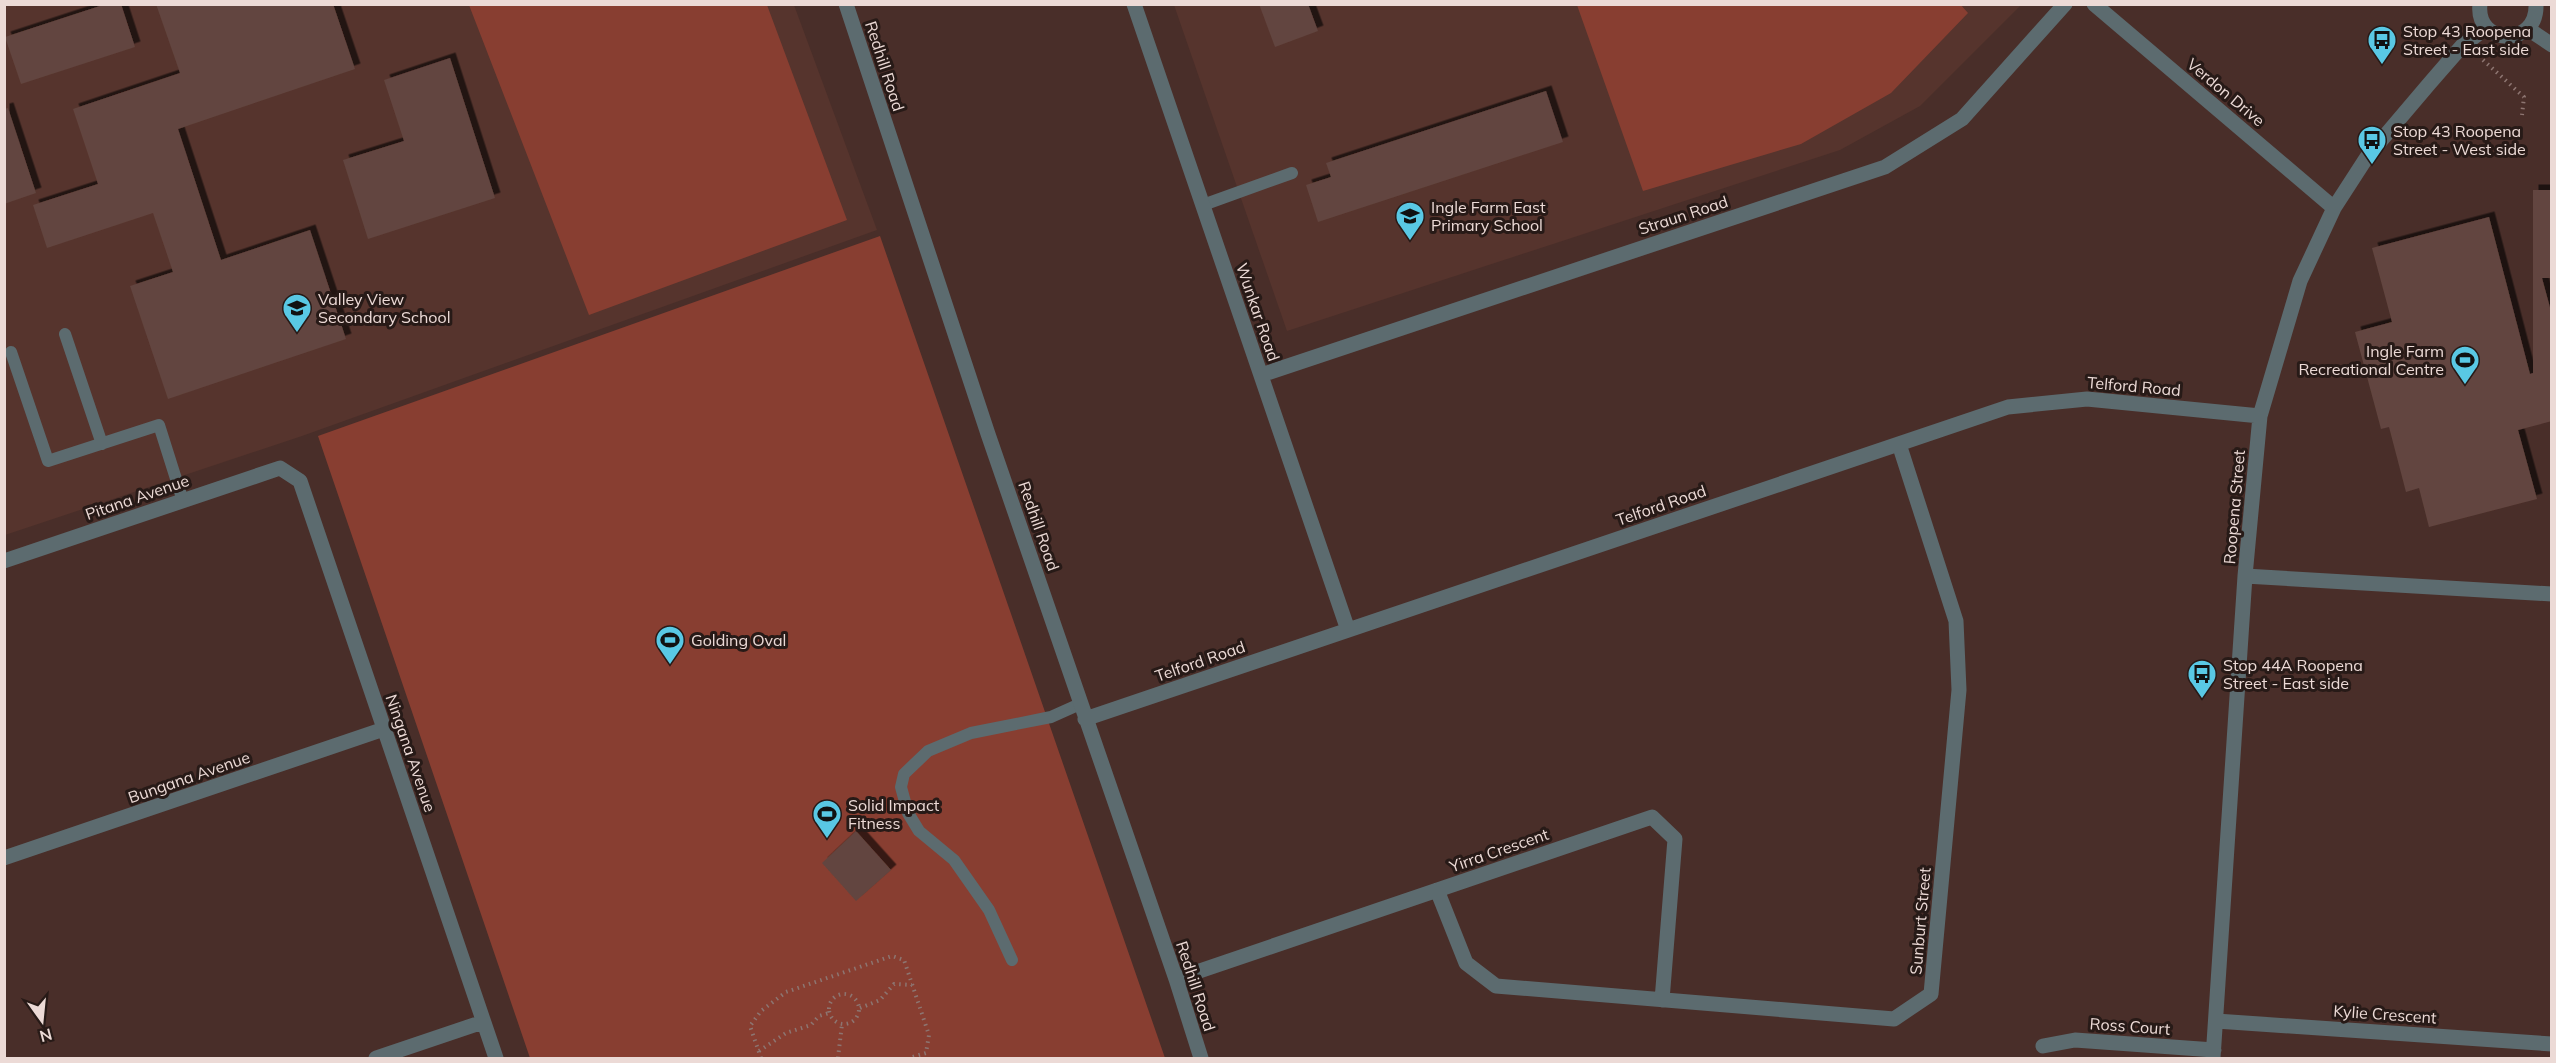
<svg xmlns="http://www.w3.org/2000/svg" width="2556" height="1063" font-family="Mulish,sans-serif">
<defs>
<filter id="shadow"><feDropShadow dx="5.5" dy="-5.5" stdDeviation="0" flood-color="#0009"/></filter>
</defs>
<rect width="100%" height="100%" fill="#492e29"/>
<path fill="#56342d" d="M 4,5 L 794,5 L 877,230 L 302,436 L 5,535 Z
M 1174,5 L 2021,5 L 1920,106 L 1840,150 L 1287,331 Z"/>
<path fill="#883e31" d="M 1960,4 L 1968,13 L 1891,93 L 1801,144 L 1643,191 L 1577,5 Z
M 469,5 L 767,5 L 847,220 L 589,315 Z
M 880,236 L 1165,1058 L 530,1058 L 318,436 Z"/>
<path fill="#62453f" filter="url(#shadow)" d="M 106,4 L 121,4 L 135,47 L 21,84 L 5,37 Z
M 156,4 L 333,4 L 355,69 L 178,129 L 221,260 L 310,230 L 346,339 L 168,399 L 130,286 L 173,272 L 153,213 L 47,248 L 33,205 L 98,184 L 73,109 L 180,73 Z
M 1259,4 L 1308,4 L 1318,31 L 1275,47 Z
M 450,58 L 495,198 L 368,239 L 343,160 L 404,141 L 384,80 Z
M 1546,91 L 1563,142 L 1318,222 L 1306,185 L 1331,177 L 1326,163 Z
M 8,108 L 36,193 L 4,204 L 4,109 Z
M 2533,190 L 2552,190 L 2552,278 L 2542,278 L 2552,315 L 2552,421 L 2518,430 L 2537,499 L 2429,527 L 2419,488 L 2406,492 L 2389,427 L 2381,429 L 2355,332 L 2392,322 L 2372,248 L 2489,217 L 2530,374 L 2533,373 Z
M 856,831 L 891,870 L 856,901 L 822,863 Z"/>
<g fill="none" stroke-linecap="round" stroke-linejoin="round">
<path stroke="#8d7571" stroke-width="4" stroke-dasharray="1.5 4.5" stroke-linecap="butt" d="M 2483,60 L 2524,97 L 2522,115
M829 1009a15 15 0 1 1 30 0a15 15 0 1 1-30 0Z
M 860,1008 L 880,1000 L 894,984 L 912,985
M 759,1051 L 786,1033 L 811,1025 L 819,1016 L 829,1013
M 761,1058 L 750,1026 L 761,1011 L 786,992 L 892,956 L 904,960 L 929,1035 L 926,1053 L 909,1058
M 838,1058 L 842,1024"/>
<path stroke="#5c6b6f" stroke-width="12" d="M 1203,205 L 1292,173
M 65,334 L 102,444
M 11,352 L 48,461 L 159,425 L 183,501
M 1012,960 L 989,910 L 954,860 L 919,831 L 908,813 L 901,787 L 904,774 L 928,751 L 971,733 L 1051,717 L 1080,704"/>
<path stroke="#5c6b6f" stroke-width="15" d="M 846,4 L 988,434 L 1176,979 L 1201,1058
M 1134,4 L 1348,630
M 2094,4 L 2334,208
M 2480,4 C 2475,46 2538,48 2536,4
M 2528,29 L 2552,45
M 1261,375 L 1885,167 L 1962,119 L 2065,4
M 4,561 L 280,468 L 300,481 L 496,1058
M 2245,576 L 2552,594
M 1085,719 L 2008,407 L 2087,399 L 2260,416
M 4,858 L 384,729
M 1437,890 L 1466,963 L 1496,986 L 1894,1019 L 1931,994 L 1959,690 L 1956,621 L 1899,444
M 1176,979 L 1652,817 L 1675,839 L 1662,1000
M 2216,1021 L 2552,1044
M 2043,1046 L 2075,1040 L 2214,1050
M 376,1058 L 483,1022
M 2213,1058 L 2245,576 L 2260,416 L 2300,281 L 2334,208 L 2367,157 L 2429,84 L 2462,46 L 2486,28"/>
</g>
<defs>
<g id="bus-pin" transform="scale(1.5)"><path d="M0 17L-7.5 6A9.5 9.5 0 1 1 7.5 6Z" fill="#59c8e4" stroke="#271a17"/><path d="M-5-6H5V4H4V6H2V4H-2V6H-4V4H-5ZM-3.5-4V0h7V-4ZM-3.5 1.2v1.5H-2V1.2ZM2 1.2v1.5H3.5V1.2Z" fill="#111"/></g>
<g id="school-pin" transform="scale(1.5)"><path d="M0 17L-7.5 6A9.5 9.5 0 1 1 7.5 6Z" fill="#59c8e4" stroke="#271a17"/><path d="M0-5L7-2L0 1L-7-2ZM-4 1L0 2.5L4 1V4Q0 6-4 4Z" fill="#111"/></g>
<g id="stadium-pin" transform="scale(1.5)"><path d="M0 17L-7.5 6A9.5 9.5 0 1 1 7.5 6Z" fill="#59c8e4" stroke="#271a17"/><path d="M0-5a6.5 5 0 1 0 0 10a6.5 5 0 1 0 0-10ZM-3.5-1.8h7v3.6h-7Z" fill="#111"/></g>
</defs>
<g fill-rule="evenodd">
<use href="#bus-pin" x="2382" y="40"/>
<use href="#bus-pin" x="2372" y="140"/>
<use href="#school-pin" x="1410" y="216"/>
<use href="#school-pin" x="297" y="308"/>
<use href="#stadium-pin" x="2465" y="360"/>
<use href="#stadium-pin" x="670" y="640"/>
<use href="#bus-pin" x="2202" y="674"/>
<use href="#stadium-pin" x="827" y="814"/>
</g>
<g text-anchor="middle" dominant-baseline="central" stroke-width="6" stroke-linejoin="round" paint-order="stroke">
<g font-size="16" fill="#ecdad6" stroke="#271a17" text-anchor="start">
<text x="2403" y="31">Stop 43 Roopena<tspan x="2403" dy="18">Street - East side</tspan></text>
<text x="2393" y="131">Stop 43 Roopena<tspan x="2393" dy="18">Street - West side</tspan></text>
<text x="1431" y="207">Ingle Farm East<tspan x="1431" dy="18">Primary School</tspan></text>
<text x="318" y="299">Valley View<tspan x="318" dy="18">Secondary School</tspan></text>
<text x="2444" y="351" text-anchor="end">Ingle Farm<tspan x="2444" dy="18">Recreational Centre</tspan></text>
<text x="691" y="640">Golding Oval</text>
<text x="2223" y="665">Stop 44A Roopena<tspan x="2223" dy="18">Street - East side</tspan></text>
<text x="848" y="805">Solid Impact<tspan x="848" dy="18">Fitness</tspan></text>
</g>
<g font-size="16" fill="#ecdad6" stroke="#271a17">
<text transform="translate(885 66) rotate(72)">Redhill Road</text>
<text transform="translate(2226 92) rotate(40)">Verdon Drive</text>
<text transform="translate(1683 215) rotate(-18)">Straun Road</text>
<text transform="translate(1258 312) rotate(71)">Wunkar Road</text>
<text transform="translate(2134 386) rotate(5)">Telford Road</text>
<text transform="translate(137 497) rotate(-19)">Pitana Avenue</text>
<text transform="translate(1661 505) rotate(-19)">Telford Road</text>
<text transform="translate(2234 507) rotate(-85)">Roopena Street</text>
<text transform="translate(1039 526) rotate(71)">Redhill Road</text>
<text transform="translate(1200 661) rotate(-19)">Telford Road</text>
<text transform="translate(411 753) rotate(71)">Ningana Avenue</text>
<text transform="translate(189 777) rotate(-19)">Bungana Avenue</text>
<text transform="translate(1499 850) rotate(-19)">Yirra Crescent</text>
<text transform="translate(1920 921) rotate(-85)">Sunburt Street</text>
<text transform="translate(1196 986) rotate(72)">Redhill Road</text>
<text transform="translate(2385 1014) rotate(4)">Kylie Crescent</text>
<text transform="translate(2130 1026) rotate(4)">Ross Court</text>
</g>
</g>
<rect width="2556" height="1063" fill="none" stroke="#ecdad6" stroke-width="12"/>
<g transform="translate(42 1021) rotate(165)" stroke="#271a17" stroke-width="4.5" paint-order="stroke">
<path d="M0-4.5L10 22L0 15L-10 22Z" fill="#ecdad6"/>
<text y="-9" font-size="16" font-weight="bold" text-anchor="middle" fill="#ecdad6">N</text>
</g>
</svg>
